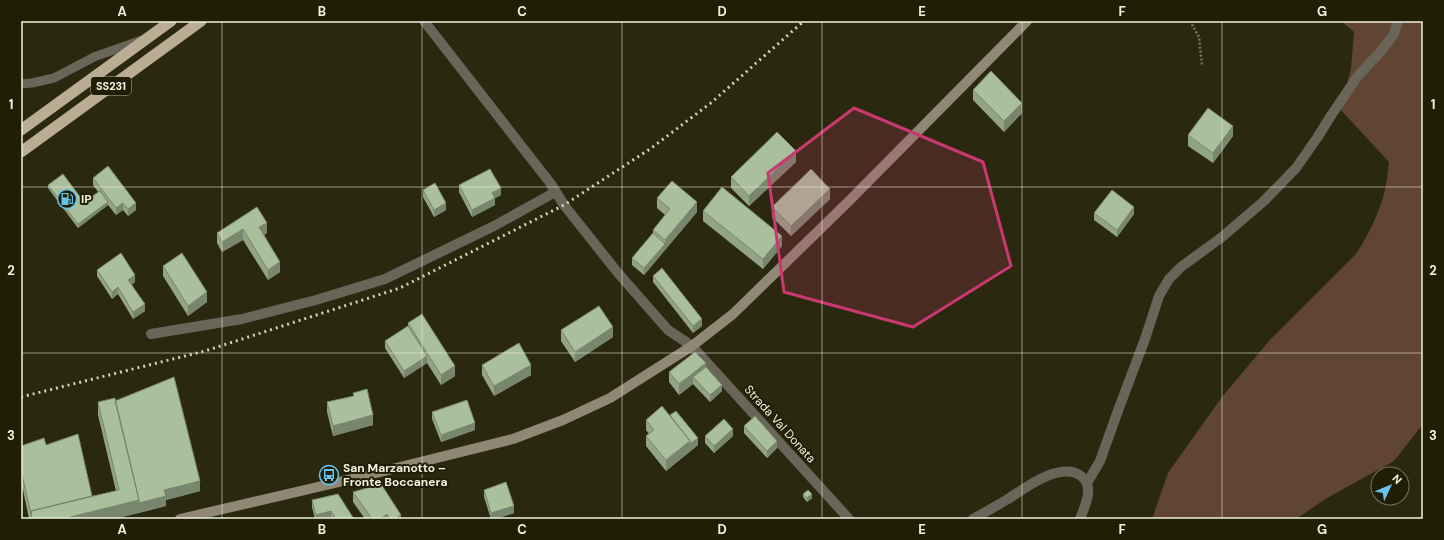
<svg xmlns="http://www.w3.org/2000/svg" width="1444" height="540" font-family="'DM Sans',sans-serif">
<rect width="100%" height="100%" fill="#2a290f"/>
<path fill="#604632" d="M 1341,21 L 1423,21 L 1423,424 L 1394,461 L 1327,498 L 1296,519 L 1152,519 L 1168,473 L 1222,397 L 1269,341 L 1356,254 C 1368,236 1380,211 1385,190 C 1387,181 1388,171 1389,162 L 1340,109 L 1351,69 L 1354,32 Z"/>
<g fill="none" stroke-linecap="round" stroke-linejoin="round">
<path stroke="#787862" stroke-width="2.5" stroke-dasharray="2 2" stroke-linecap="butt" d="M 1190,21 L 1199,37 L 1202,65"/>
<path stroke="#6a6559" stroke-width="9" d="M 21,84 L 32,83 L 54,78 L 94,57 L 142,40"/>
<path stroke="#6a6559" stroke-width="10" d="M 424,21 L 551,184 L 564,205 L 618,273 L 668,330 L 692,346
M 151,334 L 242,319 L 316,300 L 385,279 L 494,226 L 550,195 L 555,190
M 1087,483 L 1100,461 L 1119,408 L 1145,339 L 1159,296 L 1169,279 L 1181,267 L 1222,237 L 1264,201 L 1296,168 L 1317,138 L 1332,114 L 1358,76 L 1382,50 L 1394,34 L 1398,21"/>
<path stroke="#6a6559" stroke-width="10" d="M 692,346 L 849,519
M 973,519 C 984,513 996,506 1008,499 C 1025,488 1060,461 1081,476 C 1095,486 1085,506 1080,519"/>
<path stroke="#908775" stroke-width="10" d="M 180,519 L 352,479 L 513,439 L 563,420 L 610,398 L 692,346 L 733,314 L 849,201 L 1027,21"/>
<path stroke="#baad94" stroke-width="11" d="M 21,130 L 171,21
M 21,152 L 201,21"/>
<path stroke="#cfd0be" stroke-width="3" stroke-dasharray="2 4" stroke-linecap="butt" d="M 21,397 L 205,351 L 400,288 L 564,205 L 650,149 L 712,102 L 804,21"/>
</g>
<path fill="#92a485" d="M 973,90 L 1022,113 L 1004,132 L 973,100 Z
M 1188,135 L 1233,136 L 1213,163 L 1188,146 Z
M 796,162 L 749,206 L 731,188 L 731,177 Z
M 93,178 L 136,210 L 128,216 L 123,210 L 116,215 L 108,205 L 78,228 L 48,188 L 48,185 L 84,202 L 98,192 L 93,185 Z
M 459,185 L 501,195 L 495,198 L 495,205 L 472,217 L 459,192 Z
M 423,190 L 446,210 L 434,217 L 423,197 Z
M 657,198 L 697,212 L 644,275 L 632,265 L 632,258 L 653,233 L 653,230 L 665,215 L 657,208 Z
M 830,199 L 791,236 L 772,217 L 772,207 Z
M 257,207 L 267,233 L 264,235 L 280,272 L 268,280 L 243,240 L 222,252 L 217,243 L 217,233 Z
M 703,211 L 782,246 L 763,269 L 703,221 Z
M 1094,213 L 1134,214 L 1117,237 L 1094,220 Z
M 163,266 L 207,302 L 188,316 L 163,276 Z
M 97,270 L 135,282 L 132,284 L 145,311 L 133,319 L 118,294 L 112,299 L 97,276 Z
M 653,276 L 702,326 L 693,333 L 653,282 Z
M 408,323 L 455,376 L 441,385 L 427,363 L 404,378 L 385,348 L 385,341 L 408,326 Z
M 561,330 L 613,337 L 575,362 L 561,341 Z
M 482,365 L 531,375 L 494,396 L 482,375 Z
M 706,367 L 722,391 L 710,402 L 693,384 L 679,395 L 669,382 L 669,372 Z
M 353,393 L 373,425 L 333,436 L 327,412 L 327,402 L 353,396 Z
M 115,401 L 200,491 L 166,500 L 166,506 L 114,519 L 29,519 L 21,480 L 21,446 L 46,445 L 92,496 L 116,491 L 98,415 L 98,402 Z
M 432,412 L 475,430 L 441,442 L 432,419 Z
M 670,415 L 698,445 L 666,471 L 646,446 L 646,436 L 649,434 L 646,430 L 646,420 Z
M 744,426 L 777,448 L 767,458 L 744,433 Z
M 705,436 L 733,436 L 714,453 L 705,443 Z
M 484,490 L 514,513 L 495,519 L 491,519 L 484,497 Z
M 353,492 L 401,519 L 365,519 L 353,502 Z
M 803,494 L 812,498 L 807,502 L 803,497 Z
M 312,500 L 354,519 L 331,519 L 331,518 L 326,519 L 315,519 L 312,507 Z"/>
<path fill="#77866c" d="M 1022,103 L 1022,113 L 1004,132 L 1004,121 Z
M 1233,126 L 1233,136 L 1213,163 L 1213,153 Z
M 796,151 L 796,162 L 749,206 L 749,196 Z
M 501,188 L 501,195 L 492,200 L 492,193 Z
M 830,189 L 830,199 L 791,236 L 791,226 Z
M 495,198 L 495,205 L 472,217 L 472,210 Z
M 108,202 L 108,205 L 78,228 L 78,224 Z
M 697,202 L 697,212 L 644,275 L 644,268 L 665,244 L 665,240 Z
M 123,203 L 123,210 L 116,215 L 116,208 Z
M 136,203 L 136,210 L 128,216 L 128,209 Z
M 446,203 L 446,210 L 434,217 L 434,210 Z
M 1134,207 L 1134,214 L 1117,237 L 1117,230 Z
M 267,223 L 267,233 L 259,237 L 259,227 Z
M 243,229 L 243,240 L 222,252 L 222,242 Z
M 782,236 L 782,246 L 763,269 L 763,259 Z
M 280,262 L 280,272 L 268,280 L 268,270 Z
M 135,275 L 135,282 L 128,287 L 128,280 Z
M 118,287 L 118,294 L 112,299 L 112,292 Z
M 207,292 L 207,302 L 188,316 L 188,306 Z
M 145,304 L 145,311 L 133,319 L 133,312 Z
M 702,319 L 702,326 L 693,333 L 693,326 Z
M 613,327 L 613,337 L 575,362 L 575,352 Z
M 427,356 L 427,363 L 404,378 L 404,371 Z
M 706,363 L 706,374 L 693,377 L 693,384 L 679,395 L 679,384 Z
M 531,365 L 531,375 L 494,396 L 494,386 Z
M 455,366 L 455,376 L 441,385 L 441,375 Z
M 722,385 L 722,391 L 710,402 L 710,395 Z
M 373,415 L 373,425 L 333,436 L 333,426 Z
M 475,423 L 475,430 L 441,442 L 441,435 Z
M 733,429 L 733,436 L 714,453 L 714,446 Z
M 698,438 L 698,445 L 666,471 L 666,460 L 690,441 Z
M 777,441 L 777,448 L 767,458 L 767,451 Z
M 200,481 L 200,491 L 166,500 L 166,506 L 139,513 L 139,503 L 164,490 Z
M 812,494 L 812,498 L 807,502 L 807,498 Z
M 139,500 L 139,513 L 114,519 L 62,519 Z
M 514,506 L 514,513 L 495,519 L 491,519 L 491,513 Z
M 331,511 L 331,518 L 326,519 L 316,519 L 316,515 Z
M 387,514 L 387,519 L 380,519 Z
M 401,515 L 401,519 L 395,519 Z"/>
<path fill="#aabf9b" stroke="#77866c" d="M 991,71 L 1022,103 L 1004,121 L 973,90 Z
M 1208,108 L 1233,126 L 1213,153 L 1188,135 Z
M 777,132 L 796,151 L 749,196 L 731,177 Z
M 108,166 L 136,203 L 128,209 L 123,203 L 116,208 L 93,178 Z
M 490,169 L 501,188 L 492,193 L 495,198 L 472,210 L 459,185 Z
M 811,169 L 830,189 L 791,226 L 772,207 Z
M 63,174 L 84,202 L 100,191 L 108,202 L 78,224 L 48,185 Z
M 672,181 L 697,202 L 665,240 L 653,230 L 670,209 L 657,198 Z
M 435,183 L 446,203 L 434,210 L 423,190 Z
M 722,187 L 782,236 L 763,259 L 703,211 Z
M 1112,190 L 1134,207 L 1117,230 L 1094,213 Z
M 257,207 L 267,223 L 259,227 L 280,262 L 268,270 L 243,229 L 222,242 L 217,233 Z
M 653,233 L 665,244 L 644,268 L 632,258 Z
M 121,253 L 135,275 L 128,280 L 145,304 L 133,312 L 118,287 L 112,292 L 97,270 Z
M 182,253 L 207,292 L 188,306 L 163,266 Z
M 662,268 L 702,319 L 693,326 L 653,276 Z
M 599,306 L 613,327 L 575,352 L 561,330 Z
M 422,314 L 455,366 L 441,375 L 408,323 Z
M 408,326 L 427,356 L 404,371 L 385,341 Z
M 519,343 L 531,365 L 494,386 L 482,365 Z
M 695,352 L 706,363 L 679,384 L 669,372 Z
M 706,367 L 722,385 L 710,395 L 693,377 Z
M 174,377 L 200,481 L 164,490 L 166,496 L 139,503 L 139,500 L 115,401 Z
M 367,389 L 373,415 L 333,426 L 327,402 L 354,396 L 353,393 Z
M 115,398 L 139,500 L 62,519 L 32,519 L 31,511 L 119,490 L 98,402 Z
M 467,400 L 475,423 L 441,435 L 432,412 Z
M 662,406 L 690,441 L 666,460 L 646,436 L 654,430 L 646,420 Z
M 676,411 L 698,438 L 690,444 L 690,441 L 670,415 Z
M 755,416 L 777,441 L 767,451 L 744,426 Z
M 724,419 L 733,429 L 714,446 L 705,436 Z
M 78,434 L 92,496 L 31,511 L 31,514 L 21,470 L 21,446 L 44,438 L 46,445 Z
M 506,482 L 514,506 L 491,513 L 484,490 Z
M 381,484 L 401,515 L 395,519 L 390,519 L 387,514 L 380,519 L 372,519 L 353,492 Z
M 808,490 L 812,494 L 807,498 L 803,494 Z
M 338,494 L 354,519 L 336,519 L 331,511 L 316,515 L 312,500 Z"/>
<path fill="#c9396f" fill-opacity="0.2" stroke="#c9396f" stroke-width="3" stroke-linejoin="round" d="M 854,108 L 983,162 L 1011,266 L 913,327 L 784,292 L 768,173 Z"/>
<path fill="none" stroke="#f0f1e1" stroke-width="1" stroke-opacity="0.55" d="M 222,21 L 222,519M 422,21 L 422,519M 622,21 L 622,519M 822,21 L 822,519M 1022,21 L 1022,519M 1222,21 L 1222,519M 21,187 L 1423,187M 21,353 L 1423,353"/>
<defs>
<g id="fuel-ring" transform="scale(1)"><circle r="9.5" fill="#201f05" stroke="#67c4f0" stroke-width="1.5"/><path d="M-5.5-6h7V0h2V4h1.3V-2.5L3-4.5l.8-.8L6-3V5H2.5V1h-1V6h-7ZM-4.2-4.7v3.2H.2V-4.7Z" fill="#67c4f0"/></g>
<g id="bus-ring" transform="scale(1)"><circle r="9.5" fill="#201f05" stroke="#67c4f0" stroke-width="1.5"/><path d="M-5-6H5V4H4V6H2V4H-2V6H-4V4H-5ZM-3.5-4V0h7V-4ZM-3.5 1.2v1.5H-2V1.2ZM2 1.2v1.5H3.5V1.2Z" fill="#67c4f0"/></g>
</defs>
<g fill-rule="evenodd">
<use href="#fuel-ring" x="67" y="199"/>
<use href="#bus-ring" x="329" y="475"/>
</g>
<g text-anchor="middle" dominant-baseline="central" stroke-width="4" stroke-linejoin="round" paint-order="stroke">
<rect fill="#201f05" stroke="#b2b29f" stroke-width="1" x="91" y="77" width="40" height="18" rx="3"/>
<g font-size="11" font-weight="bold" fill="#f0f1e1">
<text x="111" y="86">SS231</text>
</g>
<g font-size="12" font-weight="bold" fill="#f0f1e1" stroke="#201f05" text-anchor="start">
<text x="81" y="199">IP</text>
<text x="343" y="468">San Marzanotto –<tspan x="343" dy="14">Fronte Boccanera</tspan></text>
</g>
<g font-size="12" fill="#f0f1e1" stroke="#201f05">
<text transform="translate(780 424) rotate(48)">Strada Val Donata</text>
</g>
</g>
<rect width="1444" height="540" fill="none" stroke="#201f05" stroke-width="44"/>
<g transform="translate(1390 486) rotate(46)"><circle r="19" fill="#201f05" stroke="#73735d"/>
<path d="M0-3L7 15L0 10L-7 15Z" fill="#67c4f0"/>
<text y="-6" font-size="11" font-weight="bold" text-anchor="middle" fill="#f0f1e1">N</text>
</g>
<rect x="22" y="22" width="1400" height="496" fill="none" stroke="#f0f1e1" stroke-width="1.5"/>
<g font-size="13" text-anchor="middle" font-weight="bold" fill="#f0f1e1">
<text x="122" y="16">A</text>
<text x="322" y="16">B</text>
<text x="522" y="16">C</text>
<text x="722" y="16">D</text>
<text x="922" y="16">E</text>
<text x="1122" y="16">F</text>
<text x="1322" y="16">G</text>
<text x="11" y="109">1</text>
<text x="1433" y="109">1</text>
<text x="11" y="275">2</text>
<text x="1433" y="275">2</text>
<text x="11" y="440">3</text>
<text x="1433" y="440">3</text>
<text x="122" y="534">A</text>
<text x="322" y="534">B</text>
<text x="522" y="534">C</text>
<text x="722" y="534">D</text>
<text x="922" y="534">E</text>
<text x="1122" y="534">F</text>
<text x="1322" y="534">G</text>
</g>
</svg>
